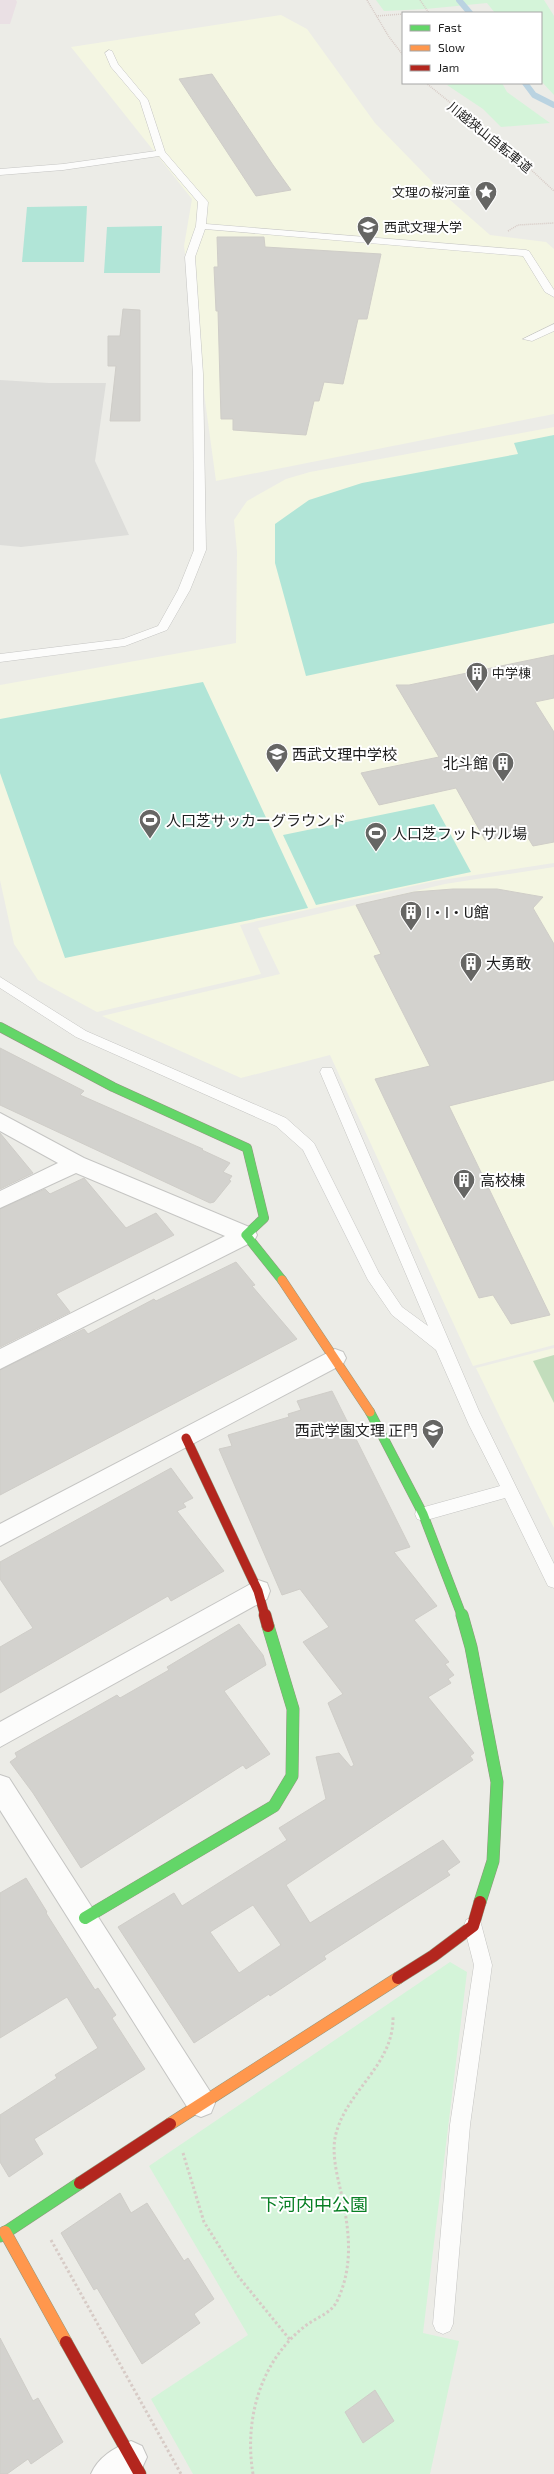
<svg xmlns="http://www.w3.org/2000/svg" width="554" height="2474" font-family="'Exo 2','Noto Sans JP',sans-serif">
<rect width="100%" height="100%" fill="#ecece7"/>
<path fill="#eae0e4" d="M 0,0 L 16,0 L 17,2 L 10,24 L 0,24 Z"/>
<path fill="#f4f6e2" d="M 281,15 L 307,29 L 375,123 L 449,199 L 490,235 L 546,242 L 554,249 L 554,414 L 216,481 L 184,246 L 192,199 L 71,47 Z
M 554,427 L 554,863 L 435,881 L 240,925 L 261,974 L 97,1012 L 38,980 L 14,944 L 0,880 L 0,685 L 236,643 L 237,552 L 234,520 L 247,501 L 286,479 L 310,472 Z
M 554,867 L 554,1345 L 473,1366 L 330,1055 L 241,1078 L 102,1016 L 280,974 L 258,928 L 445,884 Z
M 554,1348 L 554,1528 L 476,1368 Z"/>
<path fill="#c2ddbc" d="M 554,1355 L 554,1403 L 533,1361 Z"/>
<path fill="#d4f4d9" d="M 376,0 L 544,0 L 554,16 L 554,95 L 541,81 L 541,13 L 495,13 L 487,3 L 426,9 L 384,11 Z
M 458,83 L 502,83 L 507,92 L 550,123 L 501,127 L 483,109 L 447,85 Z
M 450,1962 L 467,1972 L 423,2333 L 459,2341 L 430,2474 L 193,2474 L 151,2399 L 248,2335 L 149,2166 Z"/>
<path fill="#b1e5d7" d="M 87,206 L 84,262 L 22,262 L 27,207 Z
M 162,226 L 160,273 L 104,273 L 107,227 Z
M 554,435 L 554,623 L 306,676 L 275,563 L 275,524 L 309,500 L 362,483 L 518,454 L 514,443 Z
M 203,682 L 308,908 L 65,958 L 0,773 L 0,719 Z
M 434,804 L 471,872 L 316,905 L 283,835 Z"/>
<path fill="#ddddda" d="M 0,380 L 49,383 L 106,383 L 95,461 L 129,535 L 21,547 L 0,545 Z"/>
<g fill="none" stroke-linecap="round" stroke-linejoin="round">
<path stroke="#bad3e1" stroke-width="6" d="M 459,0 L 470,13
M 525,83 L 534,95 L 554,105"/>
</g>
<path fill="#d3d2ce" stroke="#cfcdc8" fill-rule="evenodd" d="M 212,74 L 273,165 L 291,190 L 256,196 L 179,79 Z
M 217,237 L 264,237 L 265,247 L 381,254 L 367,319 L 358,319 L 343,384 L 324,382 L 319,401 L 314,401 L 306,435 L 233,430 L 233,419 L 221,419 L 218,311 L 216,311 L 214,267 L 218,267 Z
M 123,309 L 140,310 L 140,421 L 110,421 L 116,366 L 108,366 L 108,336 L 120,336 Z
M 554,655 L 554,698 L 535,702 L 554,732 L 554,842 L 533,846 L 525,833 L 485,840 L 456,788 L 379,805 L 361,773 L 439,757 L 396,685 L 409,685 Z
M 453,889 L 497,889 L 543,897 L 533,908 L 554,944 L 554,1080 L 449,1106 L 550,1315 L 511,1324 L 493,1295 L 479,1298 L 375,1079 L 430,1066 L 374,956 L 381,954 L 356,905 L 414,892 Z
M 0,1048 L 84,1091 L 80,1095 L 203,1149 L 202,1150 L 230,1163 L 223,1172 L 232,1176 L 229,1180 L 231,1181 L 214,1202 L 210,1203 L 0,1105 Z
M 0,1133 L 33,1173 L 0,1189 Z
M 84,1178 L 126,1228 L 156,1213 L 174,1235 L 56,1294 L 70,1312 L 0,1347 L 0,1209 L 45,1189 L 50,1194 Z
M 236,1262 L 255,1285 L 252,1286 L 297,1339 L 0,1495 L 0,1370 L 84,1329 L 88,1334 L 154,1299 L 156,1301 Z
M 332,1391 L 410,1547 L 394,1552 L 437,1606 L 414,1620 L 449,1662 L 445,1664 L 454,1675 L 448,1679 L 451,1683 L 428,1697 L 474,1753 L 470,1756 L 473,1760 L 286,1885 L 310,1923 L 443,1840 L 460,1862 L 447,1871 L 450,1875 L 324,1956 L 326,1959 L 270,1996 L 269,1994 L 194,2043 L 118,1927 L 174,1893 L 182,1906 L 287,1840 L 279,1828 L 326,1799 L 316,1757 L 339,1753 L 351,1767 L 354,1765 L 328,1703 L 343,1694 L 303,1642 L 329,1627 L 300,1589 L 282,1595 L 219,1449 L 232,1446 L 228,1435 L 289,1417 L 288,1414 L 301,1410 L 297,1401 ZM 253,1905 L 281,1945 L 239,1973 L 210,1932 Z
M 171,1468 L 193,1498 L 183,1503 L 186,1507 L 177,1511 L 224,1571 L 171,1601 L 168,1596 L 0,1693 L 0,1647 L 33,1628 L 0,1579 L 0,1562 Z
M 239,1624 L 263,1655 L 266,1665 L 224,1691 L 270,1754 L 246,1769 L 243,1765 L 81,1868 L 33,1793 L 10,1762 L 17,1757 L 15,1753 L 117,1695 L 120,1698 L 169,1670 L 167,1667 Z
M 26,1878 L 47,1912 L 46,1913 L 95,1990 L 98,1988 L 116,2015 L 112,2018 L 145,2069 L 34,2139 L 43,2154 L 9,2177 L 0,2162 L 0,2115 L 57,2078 L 55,2075 L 98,2048 L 67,1997 L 0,2038 L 0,1893 Z
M 120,2193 L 131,2213 L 147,2203 L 184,2261 L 188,2258 L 214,2299 L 194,2314 L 200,2323 L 142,2364 L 97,2288 L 94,2290 L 61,2233 Z
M 0,2338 L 33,2401 L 38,2398 L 63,2442 L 31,2464 L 28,2459 L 7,2474 L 0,2474 Z
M 375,2390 L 394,2421 L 363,2443 L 345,2412 Z"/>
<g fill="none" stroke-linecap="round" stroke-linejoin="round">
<g stroke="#c5c5c3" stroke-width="1">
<path id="lane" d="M 109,50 L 112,51 L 118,64 L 148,100 L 165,152 L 208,202 L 206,224 L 526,250 L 529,251 L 554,290 L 554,297 L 545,292 L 523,256 L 205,229 L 195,257 L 203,374 L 206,550 L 190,590 L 167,630 L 125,646 L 0,662 L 0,654 L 123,639 L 158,626 L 178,590 L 194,550 L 193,374 L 185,257 L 196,226 L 198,202 L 159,156 L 63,170 L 0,175 L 0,169 L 63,164 L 156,151 L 140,101 L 111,67 L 105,53 Z
M 554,324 L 554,331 L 532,341 L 523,339 Z
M 0,977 L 86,1031 L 286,1118 L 314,1143 L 379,1273 L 402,1307 L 428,1326 L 320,1072 L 322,1068 L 332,1068 L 479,1411 L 554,1564 L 554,1588 L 548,1586 L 505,1498 L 423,1521 L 417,1519 L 415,1514 L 417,1509 L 500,1486 L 469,1425 L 436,1350 L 392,1315 L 368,1280 L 303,1150 L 276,1126 L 76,1037 L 0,988 Z
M 473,1917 L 480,1920 L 492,1965 L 470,2125 L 453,2324 L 450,2331 L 443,2334 L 436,2331 L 433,2324 L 450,2125 L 474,1965 L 464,1926 L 466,1920 Z"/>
</g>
<g stroke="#c5c5c3" stroke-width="2">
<path id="street" d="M 0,1113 L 84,1158 L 254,1229 L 257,1235 L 254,1241 L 0,1369 L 0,1349 L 225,1236 L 76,1173 L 0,1208 L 0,1191 L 58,1163 L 0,1131 Z
M 335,1349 L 343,1352 L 346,1358 L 343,1364 L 0,1546 L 0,1524 Z
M 258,1580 L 267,1583 L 270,1591 L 267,1599 L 0,1747 L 0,1722 Z
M 0,1775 L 9,1778 L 211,2093 L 215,2103 L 211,2113 L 201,2117 L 191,2113 L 0,1810 Z
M 131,2441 L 142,2446 L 147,2457 L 142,2468 L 134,2474 L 91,2474 C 98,2457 114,2448 131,2441 Z"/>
</g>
<g stroke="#91977e" stroke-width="10">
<path id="fast-far1" d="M 0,1027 L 113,1087 L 247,1148 L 264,1218 L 246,1235 L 282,1280
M 370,1412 L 423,1514 L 462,1616"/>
</g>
<g stroke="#91977e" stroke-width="13">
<path id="fast" d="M 462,1615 L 471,1647 L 497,1782 L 493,1861 L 480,1902
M 85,1918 L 274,1806 L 292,1776 L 293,1709 L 268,1626
M 0,2236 L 80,2183"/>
</g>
<g stroke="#91977e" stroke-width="10">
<path id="slow-far1" d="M 282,1280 L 370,1412"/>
</g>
<g stroke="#91977e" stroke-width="13">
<path id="slow" d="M 170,2124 L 398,1978
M 5,2232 L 66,2342"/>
</g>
<g stroke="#91977e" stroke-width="10">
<path id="jam-far1" d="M 186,1438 L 258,1591 L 265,1616"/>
</g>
<g stroke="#91977e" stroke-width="13">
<path id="jam" d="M 265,1615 L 268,1626
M 398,1978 L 433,1956 L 473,1926 L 480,1902
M 80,2183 L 170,2124
M 66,2342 L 140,2474"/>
</g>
<path stroke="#d7cbc6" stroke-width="1.5" stroke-dasharray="1 1" stroke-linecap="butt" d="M 367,0 L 389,37 L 403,55
M 420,0 L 429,13 L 427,13
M 376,16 L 403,14
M 426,83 L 514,154 L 554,191
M 508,231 L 518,225 L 554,223"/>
<path stroke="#d7cbc6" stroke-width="3" stroke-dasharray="2.5 2.5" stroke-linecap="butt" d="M 183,2153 L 204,2222 L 238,2276 L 291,2341
M 51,2240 L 181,2474
M 253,2474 C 244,2420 260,2362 304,2327 C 316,2317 332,2314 338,2299 C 354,2264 349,2228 341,2192 C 337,2175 332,2155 335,2138 C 344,2092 394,2066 393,2017"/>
<use href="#lane" fill="#fcfcfb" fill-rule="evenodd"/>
<use href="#street" fill="#fcfcfb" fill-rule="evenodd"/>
<use href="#fast-far1" stroke="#63d668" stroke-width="9"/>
<use href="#fast" stroke="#63d668" stroke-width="12"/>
<use href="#slow-far1" stroke="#ff974d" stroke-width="9"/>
<use href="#slow" stroke="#ff974d" stroke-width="12"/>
<use href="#jam-far1" stroke="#b3261e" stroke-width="9"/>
<use href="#jam" stroke="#b3261e" stroke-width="12"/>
</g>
<defs>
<g id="sight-pin" transform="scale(1.15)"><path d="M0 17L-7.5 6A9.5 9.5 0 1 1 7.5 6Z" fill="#666664" stroke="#fff"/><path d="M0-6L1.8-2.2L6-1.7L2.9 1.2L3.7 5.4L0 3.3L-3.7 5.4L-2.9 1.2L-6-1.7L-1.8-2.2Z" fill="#fff"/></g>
<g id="school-pin" transform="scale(1.15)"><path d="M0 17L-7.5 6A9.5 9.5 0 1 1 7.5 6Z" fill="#666664" stroke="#fff"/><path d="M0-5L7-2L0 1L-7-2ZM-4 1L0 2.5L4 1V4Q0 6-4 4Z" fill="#fff"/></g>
<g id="building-pin" transform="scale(1.15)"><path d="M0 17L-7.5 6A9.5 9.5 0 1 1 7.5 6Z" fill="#666664" stroke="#fff"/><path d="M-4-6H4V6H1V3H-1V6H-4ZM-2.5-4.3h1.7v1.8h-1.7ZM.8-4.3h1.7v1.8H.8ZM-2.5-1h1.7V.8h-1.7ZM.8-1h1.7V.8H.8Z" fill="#fff"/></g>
<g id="stadium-pin" transform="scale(1.15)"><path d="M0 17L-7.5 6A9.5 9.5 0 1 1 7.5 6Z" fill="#666664" stroke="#fff"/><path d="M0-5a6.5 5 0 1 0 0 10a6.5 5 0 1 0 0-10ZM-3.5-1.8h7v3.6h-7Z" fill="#fff"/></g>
<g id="university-pin" transform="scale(1.15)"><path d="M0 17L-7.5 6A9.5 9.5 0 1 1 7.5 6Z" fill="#666664" stroke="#fff"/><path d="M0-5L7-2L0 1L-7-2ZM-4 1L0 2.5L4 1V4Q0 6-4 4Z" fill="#fff"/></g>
</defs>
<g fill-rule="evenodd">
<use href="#sight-pin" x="486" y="192"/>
<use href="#school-pin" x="368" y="227"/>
<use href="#building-pin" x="477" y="673"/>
<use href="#school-pin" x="277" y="754"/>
<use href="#building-pin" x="503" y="763"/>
<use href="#stadium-pin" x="150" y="820"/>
<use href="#stadium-pin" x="376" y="833"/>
<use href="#building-pin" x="411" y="912"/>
<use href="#building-pin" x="471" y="963"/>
<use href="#building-pin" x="464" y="1180"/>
<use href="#university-pin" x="433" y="1430"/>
</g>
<g text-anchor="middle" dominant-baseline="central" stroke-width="4" stroke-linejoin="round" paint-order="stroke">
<g font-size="13" fill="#1e1e1e" stroke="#fff">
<text transform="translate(490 137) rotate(39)">川越狭山自転車道</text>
</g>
<g font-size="13" fill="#1e1e1e" stroke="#fff" text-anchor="start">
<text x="470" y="192" text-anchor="end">文理の桜河童</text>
<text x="384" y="227">西武文理大学</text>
<text x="492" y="673">中学棟</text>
</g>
<g font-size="15" fill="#1e1e1e" stroke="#fff" text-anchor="start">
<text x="292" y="754">西武文理中学校</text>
<text x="488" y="763" text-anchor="end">北斗館</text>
<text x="166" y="820">人口芝サッカーグラウンド</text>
<text x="392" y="833">人口芝フットサル場</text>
<text x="426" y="912">I・I・U館</text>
<text x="486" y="963">大勇敢</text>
<text x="480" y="1180">高校棟</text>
<text x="418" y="1430" text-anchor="end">西武学園文理 正門</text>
</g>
<g font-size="18" fill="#097f25" stroke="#fff">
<text x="314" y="2204">下河内中公園</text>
</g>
</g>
<rect x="402" y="12" width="140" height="72" fill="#ffffff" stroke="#a5a5a5"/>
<rect x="410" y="25" width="20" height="6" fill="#63d668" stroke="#a5a5a5"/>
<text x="438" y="32" font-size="12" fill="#1e1e1e">Fast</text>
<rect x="410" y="45" width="20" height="6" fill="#ff974d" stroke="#a5a5a5"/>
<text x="438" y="52" font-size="12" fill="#1e1e1e">Slow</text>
<rect x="410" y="65" width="20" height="6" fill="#b3261e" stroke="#a5a5a5"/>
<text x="438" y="72" font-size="12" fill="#1e1e1e">Jam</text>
</svg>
